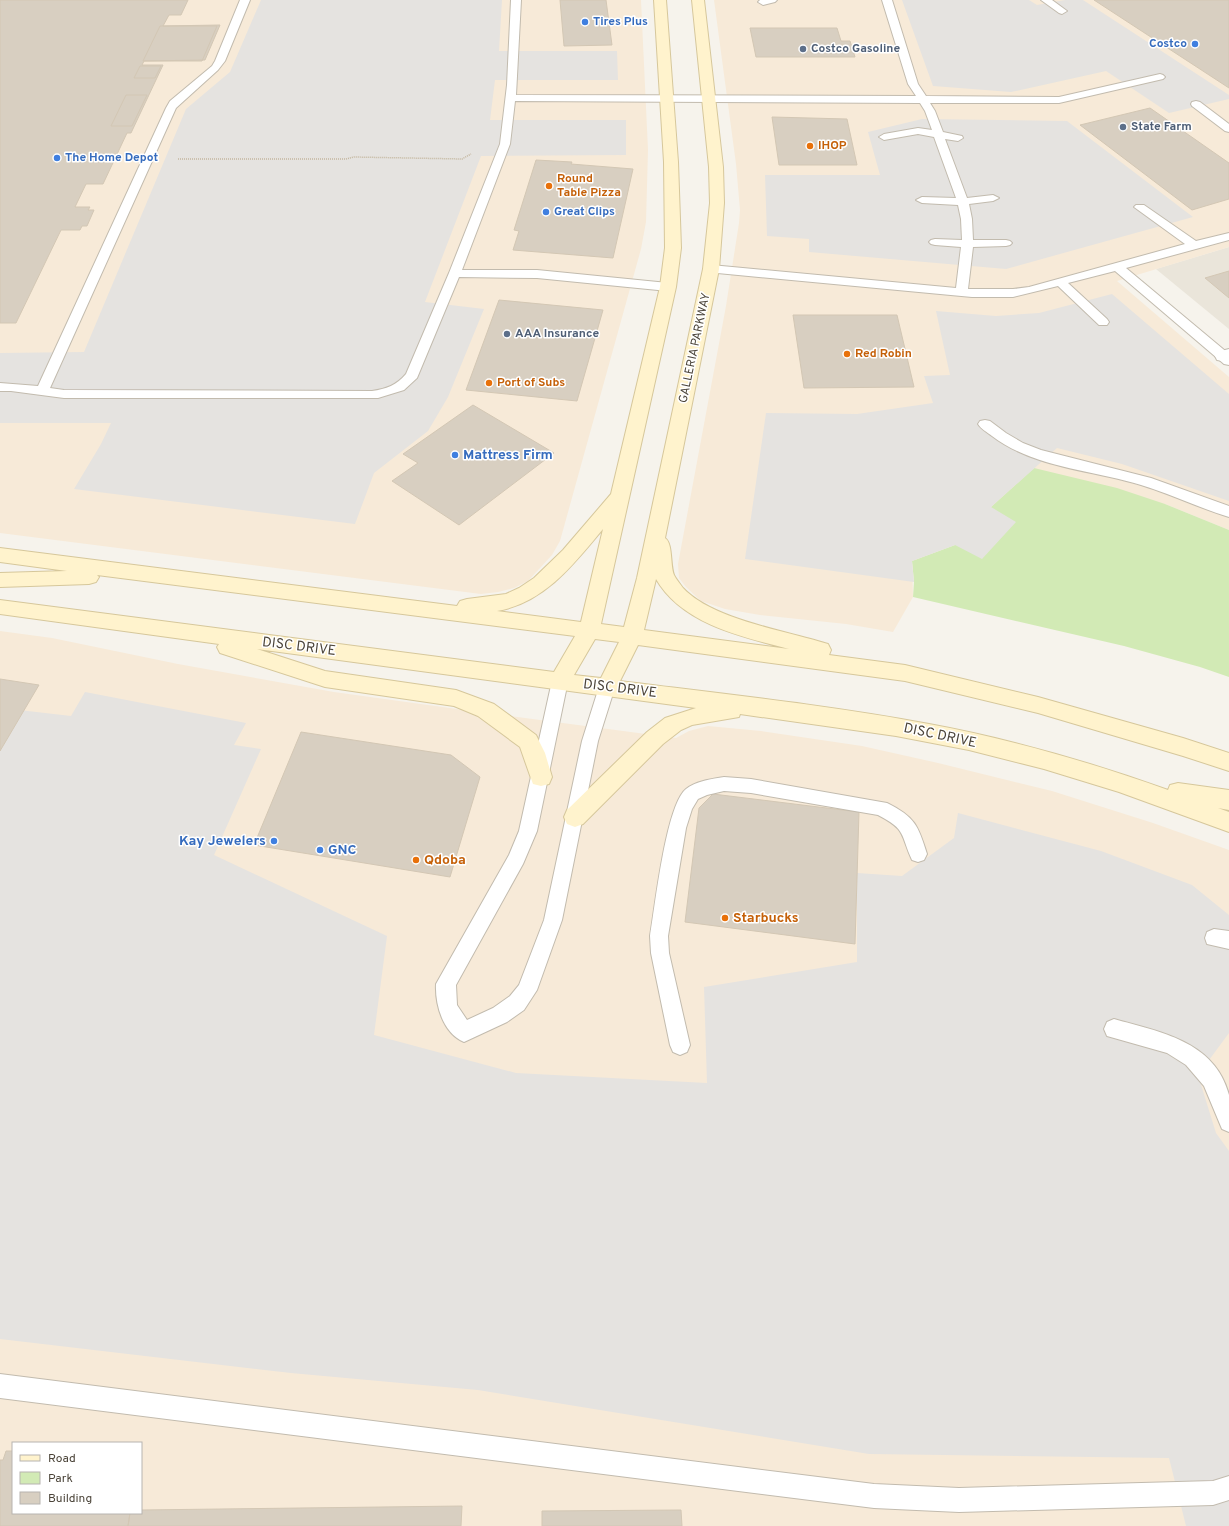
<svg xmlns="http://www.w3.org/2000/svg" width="1229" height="1526" font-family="Overpass,sans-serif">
<rect width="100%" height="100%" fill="#f6f3ec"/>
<path fill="#eae5da" d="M 1229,247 L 1229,329 L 1156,269 Z"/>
<path fill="#f7ead8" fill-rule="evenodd" d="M 0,0 L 641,0 L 648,150 L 646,222 L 641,249 L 560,541 L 552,555 L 528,581 L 514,588 L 498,592 L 481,594 L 0,533 Z
M 714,0 L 1229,0 L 1229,247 L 1117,281 L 1229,377 L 1229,530 L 1165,504 L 1016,522 L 912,561 L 913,597 L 893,632 L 846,624 L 760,615 L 725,609 L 701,601 L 686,587 L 679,578 L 678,564 L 726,306 L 739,223 L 740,210 L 736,164 Z
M 0,631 L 52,638 L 178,664 L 334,692 L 457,709 L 676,738 L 689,731 L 708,726 L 761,731 L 862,746 L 938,763 L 1052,791 L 1153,823 L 1229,850 L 1229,1526 L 0,1526 ZM 13,1443 L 141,1443 L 141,1513 L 13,1513 Z"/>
<path fill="#d2eab5" d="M 1034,468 L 1117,488 L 1165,504 L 1229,530 L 1229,677 L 1200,667 L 1124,646 L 913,597 L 914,582 L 912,561 L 955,545 L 991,507 Z"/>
<path fill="#e5e3e0" d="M 261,0 L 502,0 L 499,51 L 617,51 L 618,80 L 495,80 L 490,120 L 626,120 L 626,155 L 481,156 L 425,302 L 484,309 L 448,397 L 428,431 L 374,473 L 355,524 L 74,489 L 101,444 L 111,423 L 0,423 L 0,353 L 84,352 L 186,109 L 230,72 Z
M 902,0 L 1029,0 L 1037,5 L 1065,0 L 1083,0 L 1229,95 L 1229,99 L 1169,113 L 1106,71 L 1011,92 L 933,86 Z
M 922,119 L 1067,121 L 1193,217 L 1006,269 L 809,252 L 809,239 L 767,236 L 765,175 L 880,175 L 868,132 Z
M 1112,294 L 1229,394 L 1229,501 L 1122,464 L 1057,448 L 991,507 L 1016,522 L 982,559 L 955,545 L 912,561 L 914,582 L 745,559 L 766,413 L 857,414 L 933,403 L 924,376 L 950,375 L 936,311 L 996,316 L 1039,313 Z
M 85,692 L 246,723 L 234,745 L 261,749 L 214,855 L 387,936 L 374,1035 L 516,1073 L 707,1083 L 704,987 L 857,962 L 857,873 L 902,876 L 954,838 L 958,813 L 1101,851 L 1192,885 L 1229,915 L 1229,1033 L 1198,1075 L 1216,1133 L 1229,1151 L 1229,1526 L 1186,1526 L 1169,1458 L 869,1454 L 478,1390 L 291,1373 L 0,1339 L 0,741 L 19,710 L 71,716 Z"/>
<path fill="#d8cfc1" stroke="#d3c7b4" d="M 0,0 L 188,0 L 181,15 L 169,15 L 163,26 L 220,25 L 205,60 L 144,61 L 142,65 L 163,65 L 131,133 L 127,133 L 103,184 L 86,184 L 75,207 L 90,207 L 88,210 L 94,210 L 87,226 L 82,226 L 80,230 L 61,230 L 16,323 L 0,323 Z
M 560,0 L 606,0 L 612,45 L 564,46 Z
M 1094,0 L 1229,0 L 1229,88 Z
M 160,26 L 217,26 L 202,61 L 143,61 Z
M 750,28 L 837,28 L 841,41 L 850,41 L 855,57 L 756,57 Z
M 140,66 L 161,66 L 155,78 L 134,78 Z
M 126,95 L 147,95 L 132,126 L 111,126 Z
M 1150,108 L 1229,163 L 1229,199 L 1192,210 L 1080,125 Z
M 772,117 L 847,119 L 857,165 L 779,165 Z
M 536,160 L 572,162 L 571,164 L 633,169 L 613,258 L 513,250 L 519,231 L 514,230 Z
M 1229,271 L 1229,298 L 1205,278 Z
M 499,300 L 603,310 L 577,401 L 466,390 Z
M 793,315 L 897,315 L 914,387 L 804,388 Z
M 473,405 L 554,453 L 459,525 L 392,481 L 418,463 L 403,454 Z
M 0,679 L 39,685 L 0,751 Z
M 301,732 L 451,755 L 480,777 L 450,877 L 254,845 Z
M 713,794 L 859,812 L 855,944 L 685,922 L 699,808 Z
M 6,1451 L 13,1451 L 13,1513 L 130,1513 L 128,1526 L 0,1526 L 0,1460 L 3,1460 Z
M 462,1506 L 461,1526 L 128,1526 L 130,1513 L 141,1513 L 141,1510 Z
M 681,1510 L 682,1526 L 542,1526 L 542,1511 Z"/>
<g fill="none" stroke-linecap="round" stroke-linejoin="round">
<g stroke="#c2bbae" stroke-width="2">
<path id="lane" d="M 240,0 L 250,0 L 225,61 L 218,70 L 176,108 L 50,388 L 64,390 L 372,391 C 386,389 397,385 406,374 L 449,273 L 500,144 L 507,85 L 511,0 L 521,0 L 516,95 L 916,96 L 908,84 L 882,0 L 892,0 L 918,84 L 926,96 L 1059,97 L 1160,74 L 1163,75 L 1165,77 L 1163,79 L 1059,103 L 930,103 L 935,111 L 943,132 L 962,136 L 963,138 L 958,141 L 945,139 L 967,198 L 993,195 L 999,198 L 993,201 L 969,204 L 972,219 L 973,240 L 1006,240 L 1010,241 L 1012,243 L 1010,245 L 1006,246 L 973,247 L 968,289 L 1013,289 L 1029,287 L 1185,244 L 1134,207 L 1136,205 L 1144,205 L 1196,241 L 1229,233 L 1229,240 L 1126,268 L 1229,354 L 1229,365 L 1224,364 L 1115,271 L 1068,283 L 1107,319 L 1109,322 L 1107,325 L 1099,325 L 1058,286 L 1013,297 L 972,297 L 707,272 L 705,269 L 707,266 L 711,265 L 956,288 L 961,247 L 935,245 L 931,244 L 929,242 L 931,240 L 935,239 L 962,240 L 961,219 L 958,205 L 922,203 L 916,200 L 922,197 L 956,198 L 934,137 L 918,134 L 884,140 L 879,137 L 884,134 L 918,128 L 932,130 L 925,111 L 920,103 L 515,101 L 510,144 L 462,270 L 537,270 L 668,283 L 672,284 L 674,287 L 672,290 L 668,291 L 537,278 L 459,277 L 417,378 L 404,390 L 378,398 L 64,398 L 11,391 L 0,391 L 0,383 L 38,386 L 166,108 L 170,101 L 212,66 L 215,61 Z
M 760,0 L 777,0 L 775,2 L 763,5 L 758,2 Z
M 1041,0 L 1052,0 L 1067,11 L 1062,14 L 1059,13 Z
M 1196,101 L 1200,102 L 1229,124 L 1229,132 L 1225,131 L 1192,106 L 1191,104 L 1192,102 Z
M 985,420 L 990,421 L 1006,433 L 1023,443 L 1041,450 L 1151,478 L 1229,506 L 1229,517 C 1199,508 1171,494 1141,485 C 1092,470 1034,468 992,436 C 987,432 981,429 978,424 L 980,421 Z
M 560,675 L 566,677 L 568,681 L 537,831 L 523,864 L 456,985 L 457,1005 L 467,1020 L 493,1008 L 510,996 L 519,985 L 544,920 L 582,741 L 599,687 L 601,682 L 607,681 L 613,682 L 615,687 L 598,741 L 562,920 L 537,990 L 524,1010 L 507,1022 L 464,1042 C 443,1033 435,1005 436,984 L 509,855 L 519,831 L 552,681 L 554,677 Z
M 724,777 L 751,779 L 887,803 C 915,817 918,825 927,854 L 924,860 L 918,862 L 912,860 C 900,834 907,830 878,815 L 751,793 L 724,791 L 707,795 L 698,799 L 692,809 L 686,828 L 668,936 L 669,953 L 690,1045 L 687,1052 L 680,1055 L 673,1052 L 670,1045 L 651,953 L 650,936 C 655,907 666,805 686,789 C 696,781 712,779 724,777 Z
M 1214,929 L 1229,931 L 1229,949 L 1207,944 L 1205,938 L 1207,932 Z
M 1114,1019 C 1160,1032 1215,1041 1229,1095 C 1229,1106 1229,1121 1229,1132 L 1222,1129 L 1204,1086 L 1186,1065 L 1167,1053 L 1107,1036 L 1104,1029 L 1107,1022 Z
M 0,1374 L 874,1484 L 959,1488 L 1213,1481 L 1229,1476 L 1229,1500 L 1213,1505 L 959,1512 L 874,1508 L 0,1398 Z"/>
</g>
<g stroke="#c2bbae" stroke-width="2">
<path id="street" d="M 1229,349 L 1229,360 L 1223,361 L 1217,360 L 1215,356 L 1217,352 Z"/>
</g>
<g stroke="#d6c79b" stroke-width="2">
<path id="secondary" d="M 654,0 L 666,0 L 678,162 L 681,248 L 676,287 L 601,624 L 624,627 L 637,578 L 703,269 L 710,203 L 709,167 L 692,0 L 704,0 L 723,167 L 724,203 L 719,269 L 665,538 C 673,543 670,565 674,575 C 676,579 680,584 683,588 C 713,620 787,631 828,644 L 831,650 L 829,655 L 905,665 L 1038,697 L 1183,738 L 1229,753 L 1229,771 L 1183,756 L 1038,713 L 905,681 L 638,645 L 620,681 C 723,694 827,705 929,724 C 1010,739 1090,762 1168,790 L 1170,785 L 1178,783 L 1229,790 L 1229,810 L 1218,808 L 1229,812 L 1229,832 L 1119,792 L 1044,769 L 969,750 L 896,736 L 740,714 L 739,717 L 692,725 L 681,730 L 663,744 L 583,824 L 575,827 L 567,824 L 564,817 L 567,810 L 647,732 L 665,718 L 696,708 L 257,649 L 325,671 L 456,690 L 494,704 L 536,735 L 545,753 L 552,777 L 549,784 L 541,786 L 533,784 L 520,747 L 478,716 L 454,706 L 325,687 L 220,653 L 217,647 L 219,644 L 0,614 L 0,600 L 554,672 L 575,636 L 97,575 L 99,577 L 96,582 L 89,584 L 0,587 L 0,573 L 67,571 L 0,562 L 0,548 L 457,606 L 460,601 L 467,599 L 506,594 L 519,588 L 534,578 L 563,550 L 611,494 L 660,287 L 665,248 L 664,162 ZM 603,529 L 581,622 L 497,611 C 544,603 574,564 603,529 ZM 656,579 C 682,624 742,637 789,649 L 644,630 ZM 595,639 L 619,642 L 601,678 L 574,675 Z"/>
</g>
<path stroke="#c4b79f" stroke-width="1.5" stroke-dasharray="1 1" stroke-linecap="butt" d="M 178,159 L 346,159 L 354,157 L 462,159 L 471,154"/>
<use href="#lane" fill="#fff" fill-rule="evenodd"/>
<use href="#street" fill="#fff" fill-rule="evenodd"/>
<use href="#secondary" fill="#fff3cd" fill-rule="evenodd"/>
</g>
<g fill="#3f7fe0" stroke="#fff" stroke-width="1.5">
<circle cx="585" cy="22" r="4"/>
<circle cx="1195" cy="44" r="4"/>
<circle cx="57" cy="158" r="4"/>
<circle cx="546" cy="212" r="4"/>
<circle cx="455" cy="455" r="4"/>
<circle cx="274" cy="841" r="4"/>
<circle cx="320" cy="850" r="4"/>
</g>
<g fill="#5c6f8a" stroke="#fff" stroke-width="1.5">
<circle cx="803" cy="49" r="4"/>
<circle cx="1123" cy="127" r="4"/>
<circle cx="507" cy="334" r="4"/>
</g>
<g fill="#e8710a" stroke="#fff" stroke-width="1.5">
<circle cx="810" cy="146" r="4"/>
<circle cx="549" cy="186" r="4"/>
<circle cx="847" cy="354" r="4"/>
<circle cx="489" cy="383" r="4"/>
<circle cx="416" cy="860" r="4"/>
<circle cx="725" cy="918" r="4"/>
</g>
<g text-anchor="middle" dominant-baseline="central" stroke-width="3" stroke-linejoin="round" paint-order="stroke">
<g font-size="12" font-weight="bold" fill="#366cbe" stroke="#fff" text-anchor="start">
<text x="593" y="22">Tires Plus</text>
<text x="1187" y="44" text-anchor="end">Costco</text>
<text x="65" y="158">The Home Depot</text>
<text x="554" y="212">Great Clips</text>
</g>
<g font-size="12" font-weight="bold" fill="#4e5e75" stroke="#fff" text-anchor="start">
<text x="811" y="49">Costco Gasoline</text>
<text x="1131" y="127">State Farm</text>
<text x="515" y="334">AAA Insurance</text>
</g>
<g font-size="12" font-weight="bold" fill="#c56008" stroke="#fff" text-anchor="start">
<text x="818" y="146">IHOP</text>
<text x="557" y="179">Round<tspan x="557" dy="14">Table Pizza</tspan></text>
<text x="855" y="354">Red Robin</text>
<text x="497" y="383">Port of Subs</text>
</g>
<g font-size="12" fill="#4b4439" stroke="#fff">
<text transform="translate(695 348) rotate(-78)">GALLERIA PARKWAY</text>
</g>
<g font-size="14" font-weight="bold" fill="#366cbe" stroke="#fff" text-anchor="start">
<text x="463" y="455">Mattress Firm</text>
<text x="266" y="841" text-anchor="end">Kay Jewelers</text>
<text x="328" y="850">GNC</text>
</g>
<g font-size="14" fill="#4b4439" stroke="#fff">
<text transform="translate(299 647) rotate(7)">DISC DRIVE</text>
<text transform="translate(620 689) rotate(7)">DISC DRIVE</text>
<text transform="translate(940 736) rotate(12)">DISC DRIVE</text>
</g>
<g font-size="14" font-weight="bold" fill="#c56008" stroke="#fff" text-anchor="start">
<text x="424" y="860">Qdoba</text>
<text x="733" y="918">Starbucks</text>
</g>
</g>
<rect x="12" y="1442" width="130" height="72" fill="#ffffff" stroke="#b7b4b0"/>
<rect x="20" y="1455" width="20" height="6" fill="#fff3cd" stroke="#b7b4b0"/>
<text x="48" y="1462" font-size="12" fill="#4b4439">Road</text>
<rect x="20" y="1472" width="20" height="12" fill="#d2eab5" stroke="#b7b4b0"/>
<text x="48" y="1482" font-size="12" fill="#4b4439">Park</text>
<rect x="20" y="1492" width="20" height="12" fill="#d8cfc1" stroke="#b7b4b0"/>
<text x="48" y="1502" font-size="12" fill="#4b4439">Building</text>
</svg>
